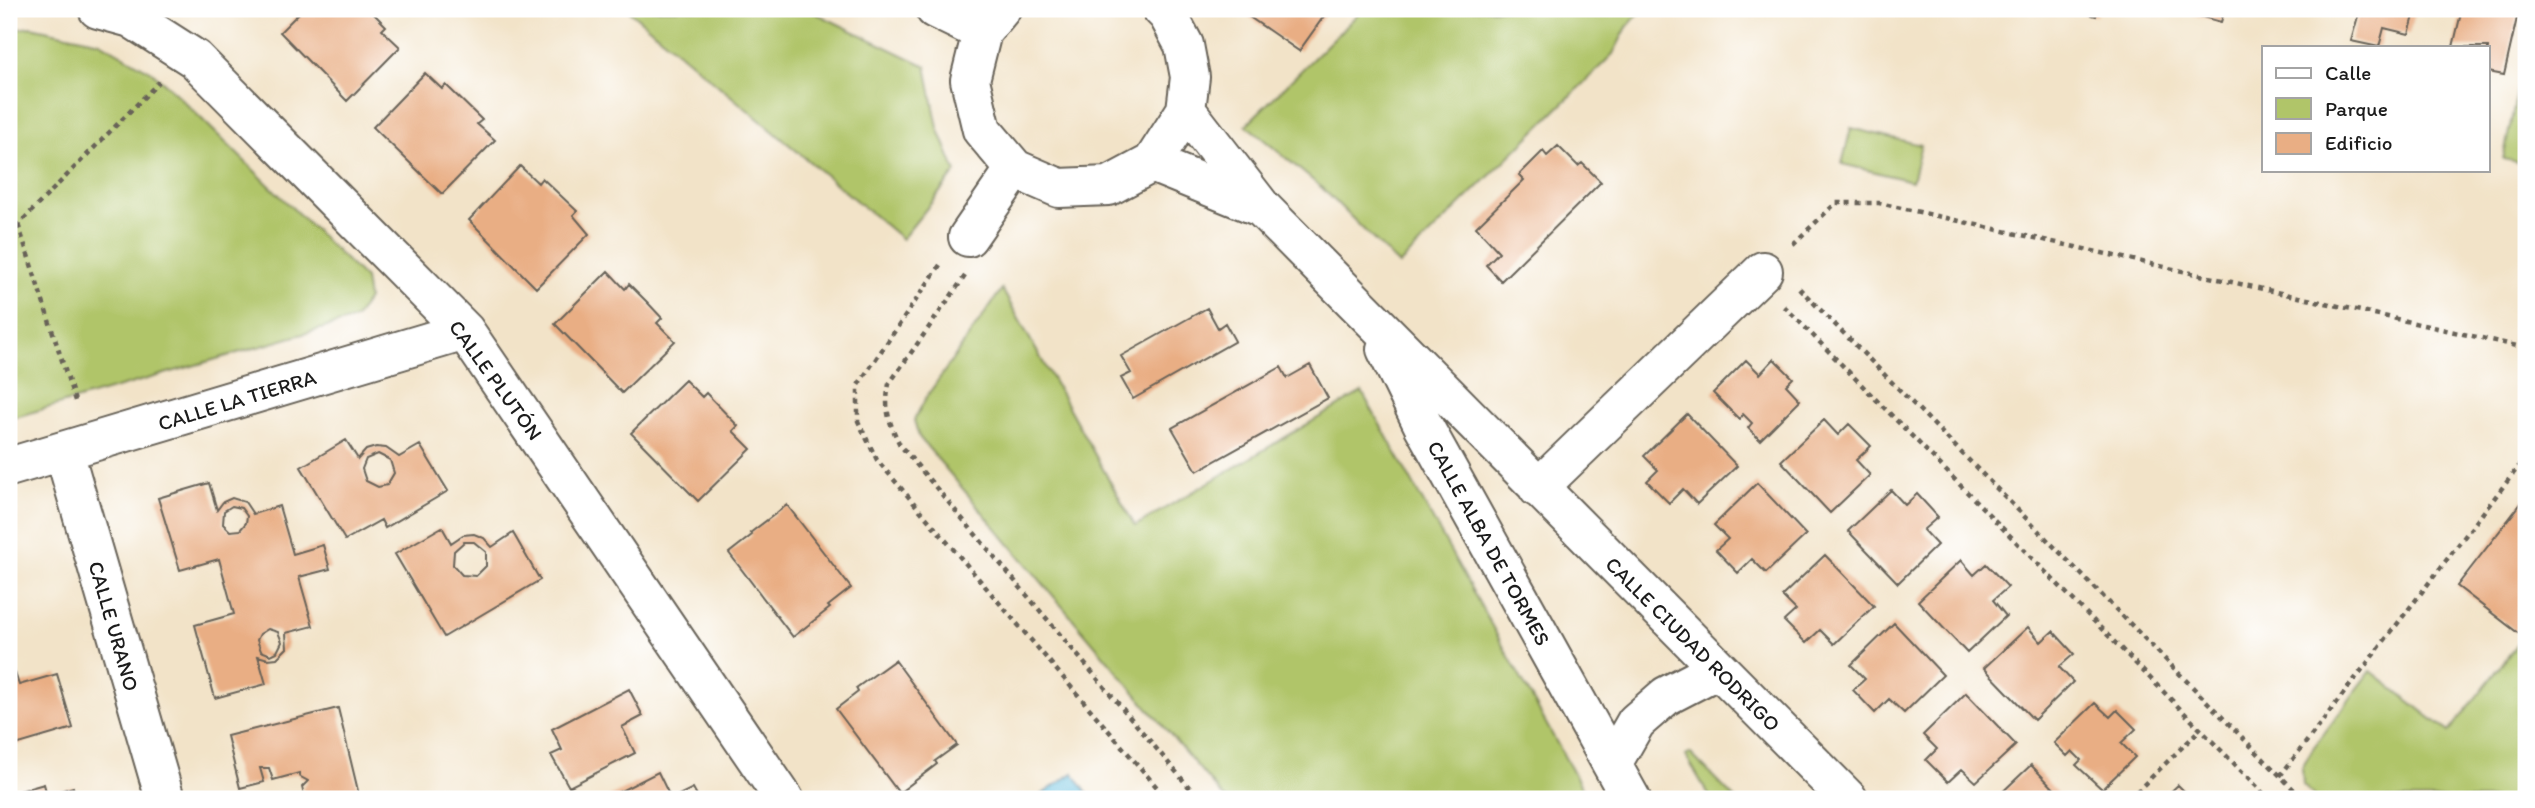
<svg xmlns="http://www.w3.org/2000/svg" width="2535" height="808" font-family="Itim,sans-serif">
<rect width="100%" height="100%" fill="#fff"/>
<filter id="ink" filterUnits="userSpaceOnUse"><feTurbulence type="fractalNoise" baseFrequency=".0143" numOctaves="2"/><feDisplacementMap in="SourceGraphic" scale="14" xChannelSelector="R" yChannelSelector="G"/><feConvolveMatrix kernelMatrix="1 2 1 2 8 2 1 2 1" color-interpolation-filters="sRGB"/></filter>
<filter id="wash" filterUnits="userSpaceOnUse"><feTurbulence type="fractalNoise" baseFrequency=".00686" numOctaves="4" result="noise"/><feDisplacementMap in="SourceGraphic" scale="28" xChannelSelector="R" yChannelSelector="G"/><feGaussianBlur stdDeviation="1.57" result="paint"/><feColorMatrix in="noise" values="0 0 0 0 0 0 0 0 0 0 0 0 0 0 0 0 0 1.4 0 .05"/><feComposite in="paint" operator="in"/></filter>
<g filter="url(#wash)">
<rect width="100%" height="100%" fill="#f2e3c8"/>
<path fill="#b0c569" stroke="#667042" stroke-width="2" d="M 627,9 L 807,9 L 926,66 L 938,128 L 956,172 L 902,239 Z
M 1363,9 L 1643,9 L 1627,27 L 1613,54 L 1399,265 L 1322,188 L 1246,125 Z
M 31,27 L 100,42 L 152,72 L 168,86 L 365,279 L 368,299 L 355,319 L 9,419 L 9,30 Z
M 2526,51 L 2526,164 L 2503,159 Z
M 1851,128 L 1921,145 L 1912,181 L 1842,164 Z
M 1002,289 L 1135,526 L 1362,392 L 1588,799 L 1225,799 L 919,437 L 914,420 L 927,396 Z
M 2526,633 L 2526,799 L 2317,799 L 2303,785 L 2302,767 L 2313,748 L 2371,671 L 2449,732 Z
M 1690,753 L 1735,799 L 1711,799 L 1686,756 Z"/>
<path fill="#5ebcdc" stroke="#3d6c7c" stroke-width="2" d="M 1073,773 L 1091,799 L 1043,799 L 1040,796 Z"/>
<g id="blocks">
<path fill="#e9ae84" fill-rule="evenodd" d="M 303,9 L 369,9 L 386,26 L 382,30 L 400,47 L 347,101 L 280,32 Z
M 1254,9 L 1329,9 L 1299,51 L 1248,16 Z
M 2070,9 L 2098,9 L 2096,16 Z
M 2174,9 L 2225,9 L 2221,22 Z
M 2360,9 L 2416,9 L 2409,34 L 2384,28 L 2379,47 L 2351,41 Z
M 2462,9 L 2519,9 L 2504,75 L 2488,72 L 2488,47 L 2453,47 Z
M 425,73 L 442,89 L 446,85 L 482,120 L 477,124 L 495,140 L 442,194 L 373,127 Z
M 1558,146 L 1578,166 L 1582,163 L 1601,182 L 1501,281 L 1486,265 L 1499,252 L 1476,227 L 1524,180 L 1519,175 L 1543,151 L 1547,156 Z
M 520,166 L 538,183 L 542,178 L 577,211 L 573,215 L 589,234 L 536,288 L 469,220 Z
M 608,271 L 625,289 L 629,284 L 647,302 L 662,318 L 657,323 L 675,341 L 622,393 L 555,324 Z
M 1207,308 L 1218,328 L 1225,323 L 1235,341 L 1133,399 L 1121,378 L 1131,373 L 1121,356 Z
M 1774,359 L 1793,378 L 1786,385 L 1800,400 L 1760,440 L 1748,428 L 1752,423 L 1743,414 L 1739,419 L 1713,393 L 1746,360 L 1760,374 Z
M 1310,365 L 1328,398 L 1197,471 L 1172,428 L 1281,367 L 1287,378 Z
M 685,380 L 702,397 L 706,393 L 738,426 L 733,431 L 751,449 L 698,501 L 631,433 Z
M 1687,414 L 1737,466 L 1697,504 L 1683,489 L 1669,503 L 1647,481 L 1658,470 L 1644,456 Z
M 1824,420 L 1838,435 L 1849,424 L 1871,446 L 1856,460 L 1870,475 L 1830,513 L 1781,461 Z
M 346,440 L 358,459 L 366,450 L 376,447 L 386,448 L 399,457 L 420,445 L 448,491 L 385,528 L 381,520 L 345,540 L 301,467 ZM 378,454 L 390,460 L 394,473 L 387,485 L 378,487 L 366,481 L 362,469 L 366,459 Z
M 209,483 L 217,510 L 223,502 L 232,498 L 245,502 L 253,514 L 279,506 L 293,554 L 323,545 L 330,569 L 299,577 L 313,626 L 286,633 L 287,648 L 277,658 L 268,659 L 258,656 L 266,684 L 215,698 L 195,625 L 234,614 L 219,559 L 180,570 L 158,498 ZM 232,506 L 241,508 L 247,516 L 246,523 L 240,530 L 230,531 L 223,524 L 224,511 ZM 268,629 L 278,632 L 282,642 L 277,652 L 271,655 L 261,651 L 257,640 L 260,634 Z
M 1757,483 L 1806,535 L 1766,573 L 1752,559 L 1738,573 L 1716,550 L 1728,539 L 1714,525 Z
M 1891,490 L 1905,505 L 1917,494 L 1938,517 L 1923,530 L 1937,545 L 1898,583 L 1848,531 Z
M 2526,497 L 2526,623 L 2518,633 L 2457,586 Z
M 787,505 L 851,588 L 828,606 L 830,608 L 793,637 L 729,553 L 752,535 L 750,533 Z
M 442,527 L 451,543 L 463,535 L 474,534 L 484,538 L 492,547 L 513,533 L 540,580 L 444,637 L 395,554 ZM 464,542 L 474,542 L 486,552 L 486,566 L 476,576 L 462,575 L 453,565 L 454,551 Z
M 1825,555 L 1874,606 L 1834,644 L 1820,630 L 1806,643 L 1784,621 L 1796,610 L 1782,596 Z
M 1961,560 L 1974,575 L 1986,564 L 2008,587 L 1993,600 L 2006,616 L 1967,653 L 1918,601 Z
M 1894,623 L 1943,675 L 1904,713 L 1889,699 L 1875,713 L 1853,690 L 1865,679 L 1851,665 Z
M 2028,627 L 2041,642 L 2053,631 L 2074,654 L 2059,667 L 2073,682 L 2034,720 L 1984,668 Z
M 9,654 L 19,685 L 57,674 L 73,728 L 9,747 Z
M 895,660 L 957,745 L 935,761 L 937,764 L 899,793 L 836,709 L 858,692 L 856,688 Z
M 629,689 L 643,716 L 622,727 L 635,753 L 569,787 L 551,755 L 562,750 L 552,729 Z
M 1966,693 L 2016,745 L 1976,782 L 1962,769 L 1948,782 L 1926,760 L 1937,749 L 1923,735 Z
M 2095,703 L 2110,717 L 2117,710 L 2136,729 L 2121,743 L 2135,757 L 2102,789 L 2076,765 L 2081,760 L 2072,751 L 2067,756 L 2054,743 Z
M 338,708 L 360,799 L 305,799 L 302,787 L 308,781 L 299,776 L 299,773 L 273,780 L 269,768 L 260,768 L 264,782 L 240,788 L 227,736 Z
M 2031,765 L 2064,799 L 1995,799 Z
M 658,772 L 671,799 L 693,788 L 699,799 L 605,799 Z
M 44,784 L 47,795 L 73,787 L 76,799 L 9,799 L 9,794 Z
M 2178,785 L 2192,799 L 2163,799 Z"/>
</g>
</g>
<g filter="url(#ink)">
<use href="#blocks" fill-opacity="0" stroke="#676258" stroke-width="2"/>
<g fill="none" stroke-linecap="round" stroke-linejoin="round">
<g stroke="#676258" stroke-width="42">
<path id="minor" d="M 98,9 L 131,18 L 195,59 L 465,331 L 784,799
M 935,9 L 982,32
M 1001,9 L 982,32 L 970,80 L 982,130 L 1015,169 L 1059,188 L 1109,186 L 1152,163 L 1186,110 L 1190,77 L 1184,45 L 1168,15 L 1162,9
M 1186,110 L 1262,208 L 1848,799
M 1152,163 L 1260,207
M 968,237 L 1015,169
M 1386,349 L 1423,425 L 1631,799
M 64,452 L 165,799
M 9,467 L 465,331
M 1538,488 L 1763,271
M 1612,764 L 1636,722 L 1666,696 L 1718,669"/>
</g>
<path stroke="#676258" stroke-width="4.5" stroke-dasharray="5 5" stroke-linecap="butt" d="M 9,222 L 18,224 L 76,404
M 9,234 L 159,82
M 1793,244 L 1836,203 L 1879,203 L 2526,348
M 940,265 L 858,385 L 858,421 L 877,460 L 1167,799
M 965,276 L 889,384 C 884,410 889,422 900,445 L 1199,799
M 1799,288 L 2303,799
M 1784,306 L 2269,799
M 2280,776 L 2526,457
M 2129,799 L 2200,730"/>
<use href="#minor" stroke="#fff" stroke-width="38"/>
</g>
</g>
<g text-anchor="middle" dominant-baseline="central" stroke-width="5" stroke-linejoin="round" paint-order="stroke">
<g font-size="21" fill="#1c1c1c" stroke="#fff">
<text transform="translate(496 380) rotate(54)">CALLE PLUTÓN</text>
<text transform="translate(237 400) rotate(-17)">CALLE LA TIERRA</text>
<text transform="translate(1489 543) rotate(61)">CALLE ALBA DE TORMES</text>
<text transform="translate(114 626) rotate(74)">CALLE URANO</text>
<text transform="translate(1693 644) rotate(45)">CALLE CIUDAD RODRIGO</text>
</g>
</g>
<rect width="2535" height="808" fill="none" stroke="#fff" stroke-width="35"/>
<rect x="2262" y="46" width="228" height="126" fill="#ffffff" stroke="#a4a4a4" stroke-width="2"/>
<rect x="2276" y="68" width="35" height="10" fill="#ffffff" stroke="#a4a4a4" stroke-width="2"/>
<text x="2325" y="80" font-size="21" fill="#1c1c1c">Calle</text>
<rect x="2276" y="98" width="35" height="21" fill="#b0c569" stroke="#a4a4a4" stroke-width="2"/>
<text x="2325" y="116" font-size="21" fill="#1c1c1c">Parque</text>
<rect x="2276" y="133" width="35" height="21" fill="#e9ae84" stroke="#a4a4a4" stroke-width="2"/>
<text x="2325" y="150" font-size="21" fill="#1c1c1c">Edificio</text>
</svg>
